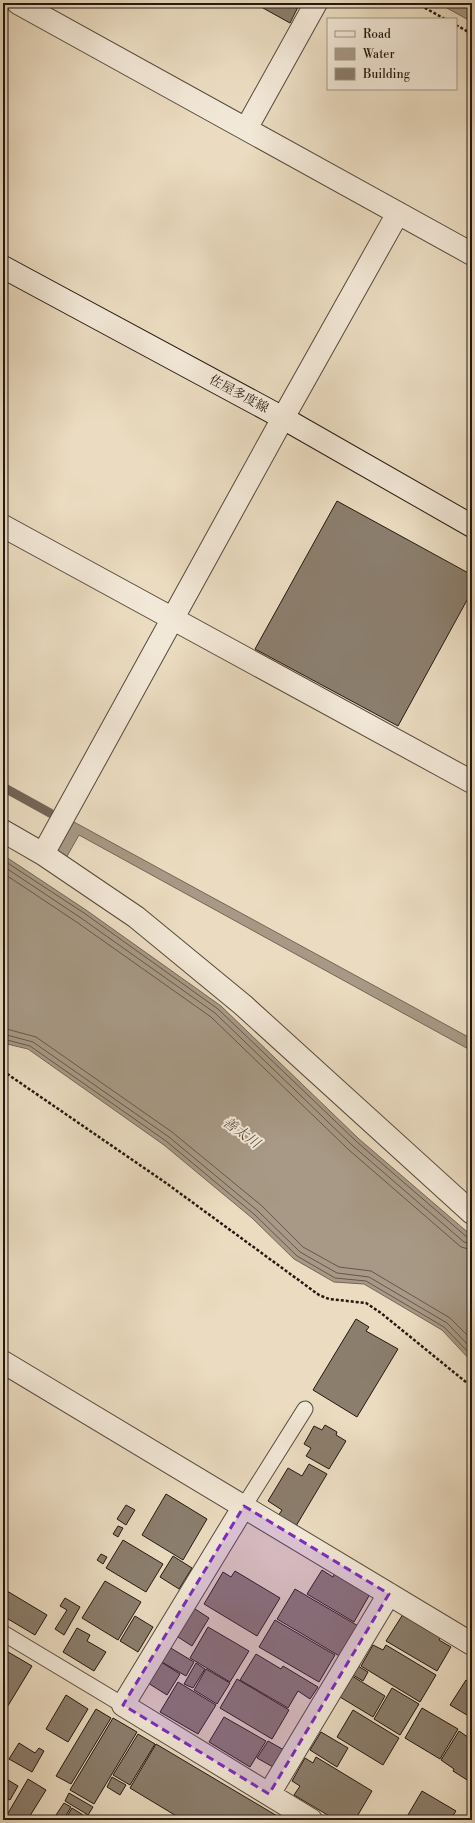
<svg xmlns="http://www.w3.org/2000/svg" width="475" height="1823" font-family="'Libre Bodoni','Noto Serif JP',serif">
<rect width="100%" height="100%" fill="#ebdcc1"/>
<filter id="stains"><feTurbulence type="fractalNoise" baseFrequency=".005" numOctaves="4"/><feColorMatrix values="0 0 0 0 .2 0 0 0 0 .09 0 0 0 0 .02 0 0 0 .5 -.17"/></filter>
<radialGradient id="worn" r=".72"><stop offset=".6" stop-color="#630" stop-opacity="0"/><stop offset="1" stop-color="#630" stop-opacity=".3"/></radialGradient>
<path fill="#a79985" stroke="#726557" d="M 438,3 L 472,3 L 472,22 Z
M 74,822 L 472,1039 L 472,1051 L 79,835 L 66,858 L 56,850 Z
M 3,855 L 86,910 L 221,1006 L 359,1139 L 472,1236 L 472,1362 L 442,1330 L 364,1284 L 334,1282 L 294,1259 L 252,1218 L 164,1145 L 28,1049 L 3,1043 Z"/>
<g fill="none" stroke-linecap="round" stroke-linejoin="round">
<path stroke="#65584b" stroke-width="1" d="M 3,860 L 84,913 L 218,1009 L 357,1142 L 468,1238 L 472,1239
M 3,866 L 81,918 L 215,1013 L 353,1146 L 464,1242 L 472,1244
M 3,873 L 78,923 L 211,1017 L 349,1150 L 461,1247 L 472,1250
M 3,1028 L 36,1037 L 172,1132 L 262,1206 L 303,1247 L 339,1267 L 371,1271 L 450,1318 L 472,1340
M 3,1034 L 33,1042 L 169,1137 L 258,1211 L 300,1252 L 337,1273 L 369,1277 L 447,1323 L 472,1349
M 3,1039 L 30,1046 L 166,1141 L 255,1215 L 297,1256 L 335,1278 L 366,1281 L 444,1327 L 472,1356"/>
<path stroke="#726557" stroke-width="9" d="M 3,787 L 50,813"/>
</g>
<path fill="#8b7e6d" stroke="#231811" d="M 254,3 L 300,3 L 290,23 Z
M 337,501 L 472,575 L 472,591 L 398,726 L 255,649 Z
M 356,1319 L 369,1327 L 366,1331 L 398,1349 L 357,1417 L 313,1390 Z
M 325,1425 L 337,1432 L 336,1435 L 346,1441 L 329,1469 L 306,1456 L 311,1448 L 304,1444 L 314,1426 L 322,1430 Z
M 309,1464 L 327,1474 L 296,1526 L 278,1516 L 282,1510 L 268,1501 L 288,1468 L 302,1476 Z
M 166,1494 L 207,1519 L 183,1560 L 142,1535 Z
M 126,1505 L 135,1510 L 126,1525 L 117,1519 Z
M 118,1526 L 123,1528 L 118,1537 L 113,1534 Z
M 123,1540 L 163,1564 L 146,1592 L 106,1568 Z
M 101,1554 L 107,1557 L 103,1564 L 97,1560 Z
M 173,1556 L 192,1568 L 179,1589 L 160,1577 Z
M 322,1570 L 333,1577 L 335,1573 L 370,1594 L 354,1622 L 307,1594 Z
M 235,1571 L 280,1598 L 257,1636 L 204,1604 L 223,1572 L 231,1577 Z
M 105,1581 L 141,1602 L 118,1640 L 82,1618 Z
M 295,1589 L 360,1627 L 341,1657 L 277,1619 Z
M 7,1591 L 47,1615 L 35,1635 L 3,1616 L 3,1597 Z
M 65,1598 L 80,1607 L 64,1635 L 55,1629 L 67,1610 L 60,1606 Z
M 192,1607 L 209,1618 L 192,1646 L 175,1635 Z
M 405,1611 L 443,1634 L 439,1640 L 451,1647 L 437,1671 L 386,1641 Z
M 135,1616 L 153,1627 L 138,1652 L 120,1641 Z
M 275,1620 L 335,1655 L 319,1682 L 259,1647 Z
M 208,1627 L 249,1651 L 230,1682 L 190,1658 Z
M 77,1628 L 90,1635 L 87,1641 L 106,1652 L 94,1671 L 63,1652 Z
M 373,1645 L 383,1650 L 386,1645 L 436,1675 L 420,1702 L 361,1666 Z
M 169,1647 L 194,1662 L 186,1676 L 160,1661 Z
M 3,1649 L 32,1666 L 3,1714 Z
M 256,1654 L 281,1669 L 283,1666 L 318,1687 L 310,1699 L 298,1691 L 288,1708 L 240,1680 Z
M 161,1662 L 180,1674 L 167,1695 L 148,1683 Z
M 196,1663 L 205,1669 L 193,1688 L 184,1684 Z
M 358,1666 L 368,1672 L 363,1681 L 353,1675 Z
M 206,1669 L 230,1683 L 217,1704 L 194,1690 Z
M 352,1676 L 385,1696 L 373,1717 L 340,1697 Z
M 237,1679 L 289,1710 L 272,1739 L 220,1708 Z
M 466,1680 L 472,1683 L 472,1718 L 450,1705 Z
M 178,1682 L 216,1705 L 198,1734 L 160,1712 Z
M 392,1688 L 419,1704 L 400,1735 L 374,1719 Z
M 66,1695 L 88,1709 L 68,1742 L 46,1729 Z
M 422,1708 L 458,1729 L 440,1759 L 405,1738 Z
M 96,1709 L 111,1718 L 71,1784 L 56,1776 Z
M 353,1710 L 399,1738 L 383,1765 L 337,1737 Z
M 224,1717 L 266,1741 L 250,1767 L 209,1742 Z
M 113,1718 L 137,1732 L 94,1804 L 70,1790 Z
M 459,1731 L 472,1740 L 472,1783 L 453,1771 L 454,1769 L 441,1760 Z
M 321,1732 L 348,1748 L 337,1767 L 310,1750 Z
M 138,1734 L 155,1744 L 130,1785 L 113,1775 Z
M 268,1741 L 284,1750 L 273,1767 L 257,1758 Z
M 19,1743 L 35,1753 L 39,1748 L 44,1751 L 32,1772 L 9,1759 Z
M 156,1744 L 284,1820 L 183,1820 L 130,1788 Z
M 316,1757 L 372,1791 L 355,1820 L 336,1820 L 294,1795 L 300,1786 L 292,1781 L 305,1758 L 313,1763 Z
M 3,1777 L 18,1786 L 10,1800 L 3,1796 Z
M 112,1777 L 126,1785 L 120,1795 L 107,1787 Z
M 28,1779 L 46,1790 L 28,1819 L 30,1820 L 4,1820 Z
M 422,1791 L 456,1811 L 450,1820 L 405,1820 Z
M 69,1793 L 93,1807 L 88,1815 L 65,1801 Z
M 3,1798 L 8,1801 L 3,1809 Z
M 64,1803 L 71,1807 L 64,1819 L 56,1815 Z
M 72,1808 L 83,1815 L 79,1820 L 65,1820 Z"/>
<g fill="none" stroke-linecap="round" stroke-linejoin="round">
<g stroke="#55493d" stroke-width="17">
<path id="service" d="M 244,1506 L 305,1409
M 3,1633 L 123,1705"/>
</g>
<g stroke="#55493d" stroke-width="24">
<path id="minor" d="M 18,3 L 472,254
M 246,129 L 316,3
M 3,526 L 472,782
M 3,831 L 43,854 L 136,917 L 243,1005 L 472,1213
M 43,854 L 283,418 L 398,213
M 3,1362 L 472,1644
M 244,1506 L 123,1705 L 311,1820
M 269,1794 L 389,1594"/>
</g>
<g stroke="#231811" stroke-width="24">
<path id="secondary" d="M 3,267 L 283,418 L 472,526"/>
</g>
<path stroke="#231811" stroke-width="2.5" stroke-dasharray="3 2" stroke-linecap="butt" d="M 416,3 L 445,19
M 456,25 L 472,34
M 3,1071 L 166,1183 L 319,1295 L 329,1299 L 366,1303 L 381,1313 L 472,1387"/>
<use href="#service" stroke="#f2e8d7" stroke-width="15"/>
<use href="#minor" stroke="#f2e8d7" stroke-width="22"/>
<use href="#secondary" stroke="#f2e8d7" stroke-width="22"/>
</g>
<path fill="#7b2cbf" fill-opacity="0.2" stroke="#7b2cbf" stroke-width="3" stroke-dasharray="8 5" stroke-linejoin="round" d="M 244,1506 L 389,1594 L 269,1794 L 123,1705 Z"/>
<g text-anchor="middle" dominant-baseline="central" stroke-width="4" stroke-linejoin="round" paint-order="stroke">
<g font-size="13" fill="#231811" stroke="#f2e8d7">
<text transform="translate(239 394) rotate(28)">佐屋多度線</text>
</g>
<g font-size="14" font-style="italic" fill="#584c3f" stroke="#f2e8d7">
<text transform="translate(241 1133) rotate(36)">善太川</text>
</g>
</g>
<rect width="475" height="1823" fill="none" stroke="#ebdcc1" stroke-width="16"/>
<rect x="4" y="4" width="467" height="1815" fill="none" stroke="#231811" stroke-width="2"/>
<rect x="8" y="8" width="459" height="1807" fill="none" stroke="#231811"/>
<rect x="327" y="18" width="130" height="72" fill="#f2e8d7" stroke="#9f9588"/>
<rect x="335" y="31" width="20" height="6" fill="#f2e8d7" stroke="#9f9588"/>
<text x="363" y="38" font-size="12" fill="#231811">Road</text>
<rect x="335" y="48" width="20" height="12" fill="#a79985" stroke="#9f9588"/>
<text x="363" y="58" font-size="12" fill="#231811">Water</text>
<rect x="335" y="68" width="20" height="12" fill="#8b7e6d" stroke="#9f9588"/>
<text x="363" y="78" font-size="12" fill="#231811">Building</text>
<rect width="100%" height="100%" filter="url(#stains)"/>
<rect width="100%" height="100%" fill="url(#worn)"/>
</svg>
